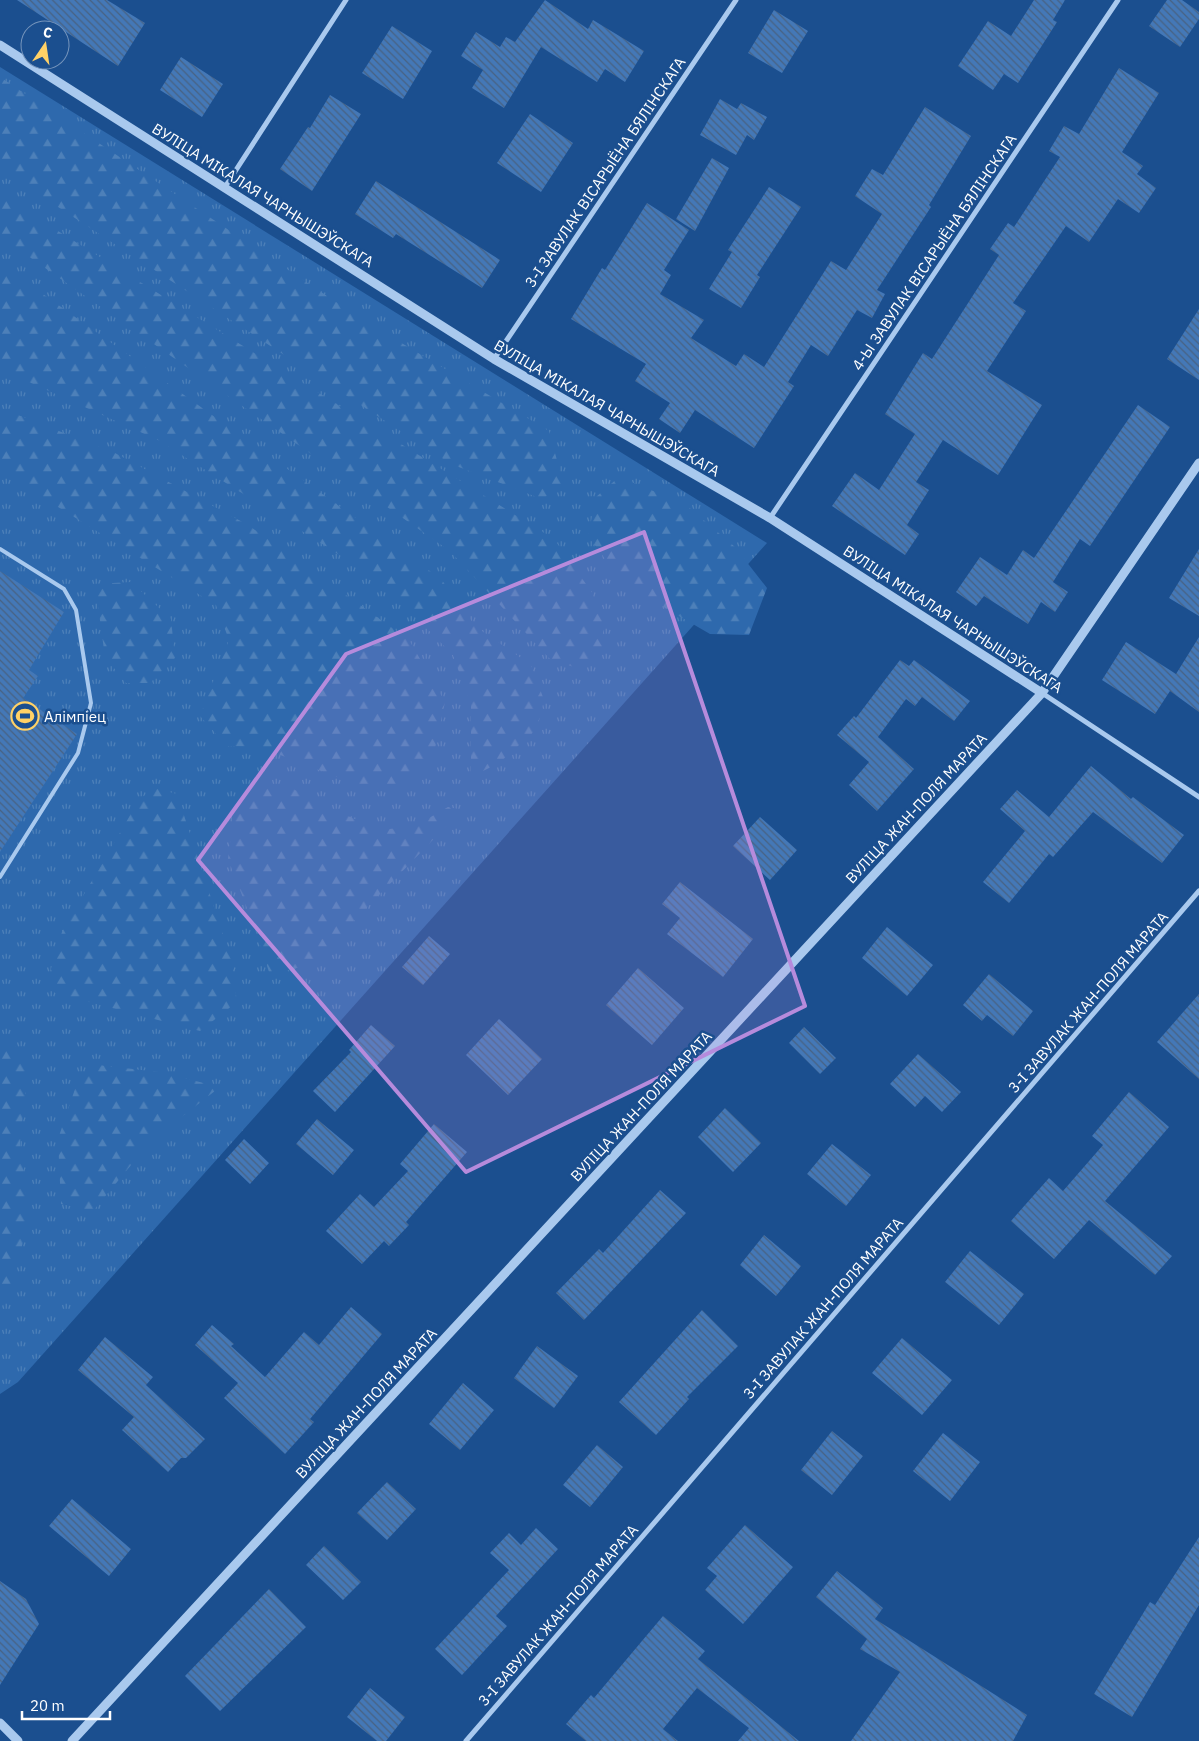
<svg xmlns="http://www.w3.org/2000/svg" width="1199" height="1741" font-family="'IBM Plex Sans',sans-serif">
<defs>
<pattern id="grass-tufts" width="24" height="20" patternUnits="userSpaceOnUse" patternTransform="scale(1.25)"><rect width="24" height="20" fill="#2e69ad"/><path d="M3 7l-1-3M5 7V3M7 7l1-3M15 17l-1-3M17 17v-4M19 17l1-3" fill="none" stroke="#4d80b9"/></pattern>
<pattern id="forest-firs" width="22" height="20" patternUnits="userSpaceOnUse" patternTransform="scale(1.25)"><rect width="22" height="20" fill="#2e69ad"/><path d="M5 1l3.5 6h-7zM16 11l3.5 6h-7z" fill="#4d80b9"/></pattern>
<pattern id="building-back-hatch" width="6" height="6" patternUnits="userSpaceOnUse" patternTransform="scale(1.25)"><rect width="6" height="6" fill="#4478b7"/><path d="M-1 5l2 2M0 0l6 6M5-1l2 2" fill="none" stroke="#486282"/></pattern>
</defs>
<rect width="100%" height="100%" fill="#1b4f8f"/>
<path fill="url(#grass-tufts)" d="M 0,67 L 767,543 L 18,1382 L 0,1394 Z"/>
<path fill="url(#forest-firs)" d="M 0,77 L 363,320 L 549,431 L 564,486 L 542,499 L 451,464 L 0,169 Z
M 0,195 L 554,539 L 603,608 L 603,647 L 579,669 L 549,658 L 450,551 L 28,256 L 0,241 Z
M 0,266 L 15,274 L 441,579 L 476,627 L 531,665 L 544,700 L 537,729 L 499,763 L 471,777 L 471,706 L 453,655 L 379,580 L 158,440 L 0,369 Z
M 0,408 L 115,453 L 248,525 L 409,640 L 445,702 L 432,762 L 405,786 L 383,790 L 352,783 L 260,747 L 227,746 L 200,716 L 229,640 L 216,605 L 0,471 Z
M 619,477 L 685,504 L 735,547 L 767,588 L 749,635 L 710,634 L 624,584 L 588,536 L 596,497 Z
M 131,582 L 171,619 L 175,658 L 150,683 L 126,683 L 105,657 L 95,584 Z
M 286,785 L 329,808 L 381,830 L 415,826 L 448,807 L 462,810 L 312,964 L 270,975 L 254,926 L 228,859 L 235,805 L 258,788 Z
M 154,788 L 177,794 L 231,959 L 237,1002 L 200,1031 L 55,993 L 50,972 L 62,932 L 139,800 Z
M 0,1038 L 12,1041 L 28,1065 L 20,1143 L 29,1220 L 14,1275 L 0,1312 Z
M 98,1065 L 159,1072 L 220,1087 L 151,1141 L 93,1211 L 61,1204 L 58,1139 L 75,1089 Z"/>
<path fill="url(#building-back-hatch)" d="M 17,0 L 107,0 L 145,23 L 118,66 Z
M 545,0 L 588,29 L 593,20 L 644,51 L 625,82 L 605,69 L 597,82 L 541,47 L 504,108 L 472,88 L 483,70 L 461,56 L 476,32 L 500,47 L 506,37 L 515,42 Z
M 1034,0 L 1065,0 L 1053,20 L 1057,22 L 1018,83 L 1004,74 L 993,90 L 958,66 L 988,21 L 1011,36 Z
M 1167,0 L 1182,0 L 1199,12 L 1199,19 L 1180,47 L 1149,26 Z
M 774,10 L 808,31 L 782,73 L 748,53 Z
M 392,26 L 432,51 L 403,99 L 362,73 Z
M 181,57 L 223,84 L 202,117 L 160,90 Z
M 1119,68 L 1159,93 L 1122,152 L 1143,166 L 1137,174 L 1156,188 L 1139,213 L 1118,199 L 1089,242 L 1066,226 L 1013,303 L 1026,311 L 987,371 L 1042,405 L 998,475 L 943,440 L 916,482 L 929,490 L 907,525 L 919,534 L 905,555 L 832,506 L 855,473 L 879,490 L 915,434 L 885,414 L 923,353 L 932,359 L 999,255 L 990,249 L 1008,223 L 1014,227 L 1060,157 L 1049,151 L 1064,126 L 1079,134 Z
M 330,95 L 361,114 L 312,191 L 280,169 L 308,127 L 310,128 Z
M 720,99 L 737,109 L 741,103 L 767,117 L 754,140 L 747,135 L 736,155 L 700,135 Z
M 925,107 L 971,136 L 929,205 L 931,207 L 877,290 L 885,294 L 872,318 L 857,310 L 828,356 L 811,345 L 788,382 L 794,386 L 754,448 L 695,410 L 680,433 L 659,419 L 670,403 L 635,381 L 646,364 L 571,319 L 602,268 L 605,270 L 647,203 L 689,230 L 664,270 L 671,275 L 660,294 L 704,320 L 691,338 L 736,366 L 744,354 L 764,367 L 831,261 L 846,270 L 882,214 L 855,196 L 872,169 L 883,175 Z
M 530,114 L 573,143 L 541,192 L 497,163 Z
M 712,158 L 729,168 L 695,231 L 676,219 Z
M 376,181 L 500,260 L 482,288 L 396,234 L 393,238 L 355,214 Z
M 769,187 L 801,207 L 757,275 L 760,277 L 741,308 L 709,289 L 732,252 L 728,250 Z
M 1199,309 L 1199,380 L 1167,359 Z
M 1138,405 L 1170,427 L 1090,546 L 1080,539 L 1053,582 L 1068,592 L 1055,612 L 1041,602 L 1028,624 L 984,596 L 976,606 L 956,592 L 980,557 L 1007,575 L 1023,550 L 1034,558 Z
M 1199,549 L 1199,616 L 1169,598 Z
M 0,571 L 64,612 L 29,670 L 38,676 L 23,698 L 77,734 L 0,852 Z
M 1199,637 L 1199,712 L 1170,691 L 1155,714 L 1102,680 L 1126,642 L 1176,674 Z
M 900,660 L 909,666 L 914,660 L 970,701 L 954,721 L 922,697 L 915,706 L 906,699 L 878,737 L 914,769 L 877,811 L 849,785 L 869,762 L 837,735 L 854,716 L 856,718 Z
M 1091,766 L 1131,799 L 1133,797 L 1184,835 L 1162,863 L 1093,812 L 1053,857 L 1049,854 L 1009,903 L 983,882 L 1025,831 L 1000,809 L 1017,790 L 1049,817 Z
M 760,817 L 797,850 L 770,880 L 733,846 Z
M 680,882 L 753,939 L 723,977 L 667,934 L 680,918 L 662,904 Z
M 887,927 L 933,965 L 907,996 L 862,958 Z
M 429,936 L 450,954 L 423,985 L 402,967 Z
M 638,968 L 684,1008 L 652,1045 L 606,1005 Z
M 989,974 L 1033,1011 L 1013,1036 L 987,1015 L 982,1021 L 963,1005 Z
M 1199,994 L 1199,1079 L 1157,1042 Z
M 499,1019 L 542,1059 L 508,1095 L 466,1055 Z
M 371,1025 L 395,1046 L 335,1112 L 313,1091 L 351,1052 L 349,1050 Z
M 804,1027 L 836,1058 L 820,1074 L 789,1043 Z
M 918,1054 L 961,1092 L 942,1112 L 925,1096 L 915,1107 L 890,1084 Z
M 1129,1092 L 1169,1127 L 1105,1201 L 1172,1256 L 1155,1275 L 1089,1220 L 1054,1259 L 1011,1221 L 1049,1178 L 1063,1191 L 1103,1145 L 1092,1136 Z
M 725,1108 L 761,1143 L 733,1172 L 698,1137 Z
M 317,1119 L 354,1150 L 333,1175 L 296,1144 Z
M 434,1124 L 467,1152 L 406,1222 L 409,1225 L 389,1246 L 384,1241 L 362,1264 L 326,1231 L 360,1194 L 374,1207 L 408,1171 L 400,1164 Z
M 244,1139 L 269,1163 L 250,1184 L 225,1160 Z
M 832,1144 L 871,1175 L 846,1206 L 807,1174 Z
M 660,1190 L 686,1213 L 584,1320 L 556,1293 L 599,1249 L 603,1253 Z
M 764,1235 L 801,1266 L 776,1296 L 740,1265 Z
M 970,1251 L 1024,1294 L 999,1325 L 945,1282 Z
M 351,1307 L 382,1334 L 310,1419 L 314,1422 L 285,1454 L 224,1398 L 238,1383 L 195,1345 L 212,1325 L 234,1344 L 231,1346 L 265,1377 L 304,1332 L 319,1345 Z
M 702,1310 L 738,1346 L 687,1397 L 689,1399 L 656,1435 L 619,1402 Z
M 105,1337 L 153,1377 L 146,1385 L 205,1439 L 186,1458 L 181,1458 L 168,1472 L 122,1430 L 134,1417 L 78,1370 Z
M 902,1338 L 952,1380 L 922,1415 L 872,1373 Z
M 537,1346 L 578,1376 L 554,1408 L 514,1378 Z
M 463,1383 L 494,1410 L 460,1450 L 429,1424 Z
M 832,1431 L 863,1456 L 832,1495 L 801,1470 Z
M 943,1433 L 980,1462 L 950,1501 L 913,1471 Z
M 597,1445 L 623,1467 L 590,1507 L 563,1485 Z
M 387,1482 L 416,1509 L 387,1540 L 357,1513 Z
M 72,1499 L 131,1549 L 109,1576 L 49,1526 Z
M 745,1525 L 793,1567 L 743,1624 L 705,1590 L 717,1576 L 707,1568 Z
M 536,1528 L 558,1549 L 496,1616 L 507,1626 L 462,1675 L 435,1649 L 509,1570 L 490,1553 L 509,1533 L 521,1545 Z
M 1199,1537 L 1199,1605 L 1132,1717 L 1094,1694 L 1150,1602 L 1155,1605 Z
M 324,1546 L 361,1582 L 343,1600 L 306,1565 Z
M 837,1571 L 883,1608 L 875,1619 L 1027,1715 L 1013,1741 L 851,1741 L 900,1672 L 860,1649 L 867,1639 L 816,1597 Z
M 0,1581 L 26,1599 L 39,1624 L 0,1685 Z
M 269,1589 L 306,1627 L 220,1711 L 185,1676 Z
M 663,1616 L 705,1651 L 698,1659 L 799,1741 L 738,1741 L 749,1728 L 697,1688 L 663,1729 L 678,1741 L 586,1741 L 566,1724 L 591,1695 L 594,1698 Z
M 370,1688 L 405,1717 L 386,1741 L 377,1741 L 347,1717 Z"/>
<g fill="none" stroke-linecap="round" stroke-linejoin="round">
<path stroke="#a9c9ee" stroke-width="4" d="M 0,549 L 64,589 L 76,610 L 91,703 L 78,753 L 0,877"/>
<path stroke="#a9c9ee" stroke-width="5" d="M 225,187 L 346,0
M 494,359 L 736,0
M 770,518 L 1118,0
M 1042,693 L 1199,797
M 466,1741 L 1199,891"/>
<path stroke="#a9c9ee" stroke-width="9" d="M 0,45 L 494,359 L 770,518 L 1042,693
M 0,1723 L 18,1741
M 72,1741 L 1042,693 L 1199,463"/>
</g>
<path fill="#b68bdc" fill-opacity="0.2" stroke="#b68bdc" stroke-width="4" stroke-linejoin="round" d="M 644,532 L 805,1006 L 466,1172 L 198,860 L 346,654 Z"/>
<defs>
<g id="stadium-ring" transform="scale(1.4375)"><circle r="9.5" fill="#1b4f8f" stroke="#ffd166" stroke-width="1.5"/><path d="M0-5a6.5 5 0 1 0 0 10a6.5 5 0 1 0 0-10ZM-3.5-1.8h7v3.6h-7Z" fill="#ffd166"/></g>
</defs>
<g fill-rule="evenodd">
<use href="#stadium-ring" x="25" y="716"/>
</g>
<g text-anchor="middle" dominant-baseline="central" stroke-width="5" stroke-linejoin="round" paint-order="stroke">
<g font-size="15" fill="#fff" stroke="#1b4f8f">
<text transform="translate(605 172) rotate(-56)">3-І ЗАВУЛАК ВІСАРЫЁНА БЯЛІНСКАГА</text>
<text transform="translate(263 195) rotate(32)">ВУЛІЦА МІКАЛАЯ ЧАРНЫШЭЎСКАГА</text>
<text transform="translate(934 252) rotate(-56)">4-Ы ЗАВУЛАК ВІСАРЫЁНА БЯЛІНСКАГА</text>
<text transform="translate(607 408) rotate(30)">ВУЛІЦА МІКАЛАЯ ЧАРНЫШЭЎСКАГА</text>
<text transform="translate(953 619) rotate(33)">ВУЛІЦА МІКАЛАЯ ЧАРНЫШЭЎСКАГА</text>
<text transform="translate(916 808) rotate(-47)">ВУЛІЦА ЖАН-ПОЛЯ МАРАТА</text>
<text transform="translate(1088 1002) rotate(-49)">3-І ЗАВУЛАК ЖАН-ПОЛЯ МАРАТА</text>
<text transform="translate(641 1106) rotate(-47)">ВУЛІЦА ЖАН-ПОЛЯ МАРАТА</text>
<text transform="translate(823 1308) rotate(-49)">3-І ЗАВУЛАК ЖАН-ПОЛЯ МАРАТА</text>
<text transform="translate(366 1403) rotate(-47)">ВУЛІЦА ЖАН-ПОЛЯ МАРАТА</text>
<text transform="translate(558 1615) rotate(-49)">3-І ЗАВУЛАК ЖАН-ПОЛЯ МАРАТА</text>
</g>
<g font-size="15" fill="#fff" stroke="#1b4f8f" text-anchor="start">
<text x="44" y="716">Алімпіец</text>
</g>
</g>
<g transform="translate(45 45) rotate(13)"><circle r="24" fill="#1b4f8f" stroke="#7695bc"/>
<path d="M0-4L9 19L0 12L-9 19Z" fill="#ffd166"/>
<text y="-8" font-size="14" font-weight="bold" text-anchor="middle" fill="#ffffff">С</text>
</g>
<path d="M22 1711v8h88v-8" fill="none" stroke="#ffffff" stroke-width="2.5"/>
<text x="30" y="1711" font-size="15" fill="#ffffff" stroke="#1b4f8f" stroke-width="4" paint-order="stroke">20 m</text>
</svg>
